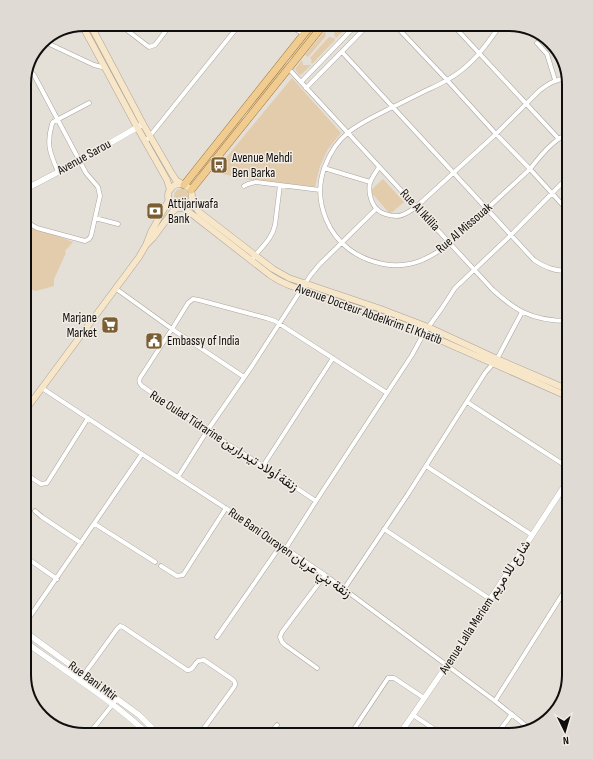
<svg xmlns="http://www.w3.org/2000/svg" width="593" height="759" font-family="'Sofia Sans Condensed',Vazirmatn,sans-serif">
<rect width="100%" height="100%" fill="#e4dfd7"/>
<path fill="#e3ccab" d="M 85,24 L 87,24 L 108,65 L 107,65 Z
M 315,24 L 321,24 L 293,59 L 290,56 Z
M 340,24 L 350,24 L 336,38 L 335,37 L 334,33 L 335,32 L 334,31 Z
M 325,31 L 326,35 L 325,37 L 308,57 L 305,55 Z
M 329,37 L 334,38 L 335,40 L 312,64 L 311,61 L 312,60 L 310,58 L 327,39 Z
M 302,60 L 303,65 L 311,65 L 302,74 L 299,75 L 295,69 Z
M 284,63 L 288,66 L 250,113 L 246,111 Z
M 292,78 L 341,133 L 328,149 L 320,166 L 315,187 L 245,179 L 214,172 Z
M 241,117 L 244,120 L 201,175 L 197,172 Z
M 383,179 L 404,202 L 390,214 L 370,191 Z
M174 196a7 7 0 1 1 14 0a7 7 0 1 1-14 0Z
M 24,219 L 28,225 L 73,242 L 65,251 L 66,253 L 54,279 L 54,286 L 36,291 L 24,287 Z
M 305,287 L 371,308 L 424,329 L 305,288 Z"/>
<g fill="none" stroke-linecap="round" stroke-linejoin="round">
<g stroke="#a9a49d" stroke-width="5">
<path id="minor" d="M 119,24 L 149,47 L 155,45 L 171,24
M 286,24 L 304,34
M 394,24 L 447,80 L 496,134 L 530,169 L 569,212
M 452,24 L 558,138
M 501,24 C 486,46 471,67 447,80 C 439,85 431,88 423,92 C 413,97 403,102 393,107 C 362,123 338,131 325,166 C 318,184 319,202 326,219 C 336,244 358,259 383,264 C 410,269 429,259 450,243 L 530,169 C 541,155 553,140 569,133
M 43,41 L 94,65 L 106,68
M 537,43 L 547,54 L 555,80
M 342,52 L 534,260 C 546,268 555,271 569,271
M 289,69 L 493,290 C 502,298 512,307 523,312 C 537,319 554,321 569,321
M 301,82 L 357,24
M 306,88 L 369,24
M 145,142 L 240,24
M 379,167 C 376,172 372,177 370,183 C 368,191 371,204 377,209 C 381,214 391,216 397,216 C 404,216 410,211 416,207 L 496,134 L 539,91 C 549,83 555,80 567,78
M 324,168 L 370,182
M 58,172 C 50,153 46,144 52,124 L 53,122 L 89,103
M 244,186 L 248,184 L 256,182 L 320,190
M 24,217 L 30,224 L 37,228 L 85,241 L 89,239 L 91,236 L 100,196 L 98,187 L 86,173 L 34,75 L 29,70
M 95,218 L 118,224
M 251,261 C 259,249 272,240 275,225 L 280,185
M 115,288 L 172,329 L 244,377
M 42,388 L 142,454 L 230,511 L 325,575 L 495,701 L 530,729
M 467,402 L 569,468
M 263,466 L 333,358
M 426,466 L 532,535
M 24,473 L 41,484 L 47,483 L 88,418
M 178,477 L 207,431 L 252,366 L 310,276 L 319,265 L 376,209
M 316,501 L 263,466 L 207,431 L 142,386 C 140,384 138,382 140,378 L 172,329 L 188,303 L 193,299 L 199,300 L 266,318 L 275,321 L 387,393
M 35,511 L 42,517 L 81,543
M 95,524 L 155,562
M 384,529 L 490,599
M 286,548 L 316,501 L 412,355 L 424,333 L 442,308 L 455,288 L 511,235 L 569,176
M 24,556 L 57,579
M 161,566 L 177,576 L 183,575 L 226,508
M 344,589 L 408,494 L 485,373 L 497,359 L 522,312
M 24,625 L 142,454
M 217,637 L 281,545
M 317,668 L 285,645 L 282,642 L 280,637 L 282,632 L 325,575
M 80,680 L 117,629 L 120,626 L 123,627 L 187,670 C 193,671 194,664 198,661 L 204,660 L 232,679 C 235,681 236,684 234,687 L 199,735
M 495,701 L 569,584
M 413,715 L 437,731
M 51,724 L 55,727
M 88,735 L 117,699
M 269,735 L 277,725
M 350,735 L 388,678 L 394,678 L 424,698
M 496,735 L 512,714"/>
</g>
<g stroke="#a9a49d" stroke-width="6">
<path id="tertiary" d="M 24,190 L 79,161 L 143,124
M 24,631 L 117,699 L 139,715 L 159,735
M 24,641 C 66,672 111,699 149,735
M 399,735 L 447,665 L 569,479"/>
</g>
<g stroke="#a9a49d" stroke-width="7">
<path id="secondary" d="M 90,24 L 143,124 L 172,174 L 176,180 L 182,184
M 82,25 L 137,127 L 167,180 L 170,190
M168 196a12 12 0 1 1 24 0a12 12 0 1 1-24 0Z
M 192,201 L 195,207 L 199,212 L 273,269 L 289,278 L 378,308 L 428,327 L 497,359 L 569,390
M 184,208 L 270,275 C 287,287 310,292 329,299 C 361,309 393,320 424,333 L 569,397
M 147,244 L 153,238 L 173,211 L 177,208
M 24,412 L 139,257 L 146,245 L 151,232 L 169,200"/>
</g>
<g stroke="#9c7332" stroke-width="8">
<path id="primary" d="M 184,185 L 312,24
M 191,190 L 324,24"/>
</g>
<use href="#minor" stroke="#fff" stroke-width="4"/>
<use href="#tertiary" stroke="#fff" stroke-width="5.5"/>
<use href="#secondary" stroke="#f8e6c8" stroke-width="6"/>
<use href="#primary" stroke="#f1cc91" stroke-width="7"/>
</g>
<defs>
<g id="bus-square" transform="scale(0.9)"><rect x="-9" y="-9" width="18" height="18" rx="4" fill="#7b5e31" stroke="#f1ece4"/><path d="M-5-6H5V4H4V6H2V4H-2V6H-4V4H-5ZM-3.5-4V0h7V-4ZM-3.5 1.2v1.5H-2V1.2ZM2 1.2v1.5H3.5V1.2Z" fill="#fff"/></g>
<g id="bank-square" transform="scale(0.9)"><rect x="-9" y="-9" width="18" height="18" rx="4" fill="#7b5e31" stroke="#f1ece4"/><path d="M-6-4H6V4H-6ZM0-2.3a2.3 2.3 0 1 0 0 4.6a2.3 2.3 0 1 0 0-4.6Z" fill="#fff"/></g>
<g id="supermarket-square" transform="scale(0.9)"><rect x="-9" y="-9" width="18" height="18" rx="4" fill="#7b5e31" stroke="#f1ece4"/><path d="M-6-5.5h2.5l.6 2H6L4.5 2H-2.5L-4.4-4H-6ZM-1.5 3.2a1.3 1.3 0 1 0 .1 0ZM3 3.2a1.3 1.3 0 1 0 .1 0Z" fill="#fff"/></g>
<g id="civic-square" transform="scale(0.9)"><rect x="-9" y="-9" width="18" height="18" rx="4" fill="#7b5e31" stroke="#f1ece4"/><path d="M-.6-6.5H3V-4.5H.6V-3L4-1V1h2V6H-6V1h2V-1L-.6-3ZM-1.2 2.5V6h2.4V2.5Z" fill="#fff"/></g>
</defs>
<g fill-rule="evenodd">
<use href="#bus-square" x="219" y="165"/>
<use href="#bank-square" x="155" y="211"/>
<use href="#supermarket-square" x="110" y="325"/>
<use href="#civic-square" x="154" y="341"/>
</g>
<g text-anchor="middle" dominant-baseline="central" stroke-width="3" stroke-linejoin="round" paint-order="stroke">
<g font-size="13" fill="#100e0c" stroke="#f1ece4">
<text transform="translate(84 157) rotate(-29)">Avenue Sarou</text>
<text transform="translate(420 210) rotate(47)">Rue Al Iklilia</text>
<text transform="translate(464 228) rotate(-41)">Rue Al Missouak</text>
<text transform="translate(369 314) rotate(20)">Avenue Docteur Abdelkrim El Khatib</text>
<text transform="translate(224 441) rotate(33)">Rue Oulad Tidrarine زنقة أولاد تيدرارين</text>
<text transform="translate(290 553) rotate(35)">Rue Bani Ourayen زنقة بني عريان</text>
<text transform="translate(485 607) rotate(-57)">Avenue Lalla Meriem شارع للا مريم</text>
<text transform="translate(93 681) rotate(36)">Rue Bani Mtir</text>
</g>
<g font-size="13" fill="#100e0c" stroke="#f1ece4" text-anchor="start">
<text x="232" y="158">Avenue Mehdi<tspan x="232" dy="15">Ben Barka</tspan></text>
<text x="168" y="204">Attijariwafa<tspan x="168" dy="15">Bank</tspan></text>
<text x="97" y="318" text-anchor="end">Marjane<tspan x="97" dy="15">Market</tspan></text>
<text x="167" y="341">Embassy of India</text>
</g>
</g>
<path d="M0 0H593V759H0ZM84 31H509A53 53 0 0 1 562 84V675A53 53 0 0 1 509 728H84A53 53 0 0 1 31 675V84A53 53 0 0 1 84 31Z" fill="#dfdad3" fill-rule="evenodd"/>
<path fill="none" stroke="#100e0c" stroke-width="2" d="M84 31H509A53 53 0 0 1 562 84V675A53 53 0 0 1 509 728H84A53 53 0 0 1 31 675V84A53 53 0 0 1 84 31Z"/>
<g transform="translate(565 731) rotate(175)" stroke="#f1ece4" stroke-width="3" paint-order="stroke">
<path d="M0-3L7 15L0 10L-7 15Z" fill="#100e0c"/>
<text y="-6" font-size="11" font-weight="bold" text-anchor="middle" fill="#100e0c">N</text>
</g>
</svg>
